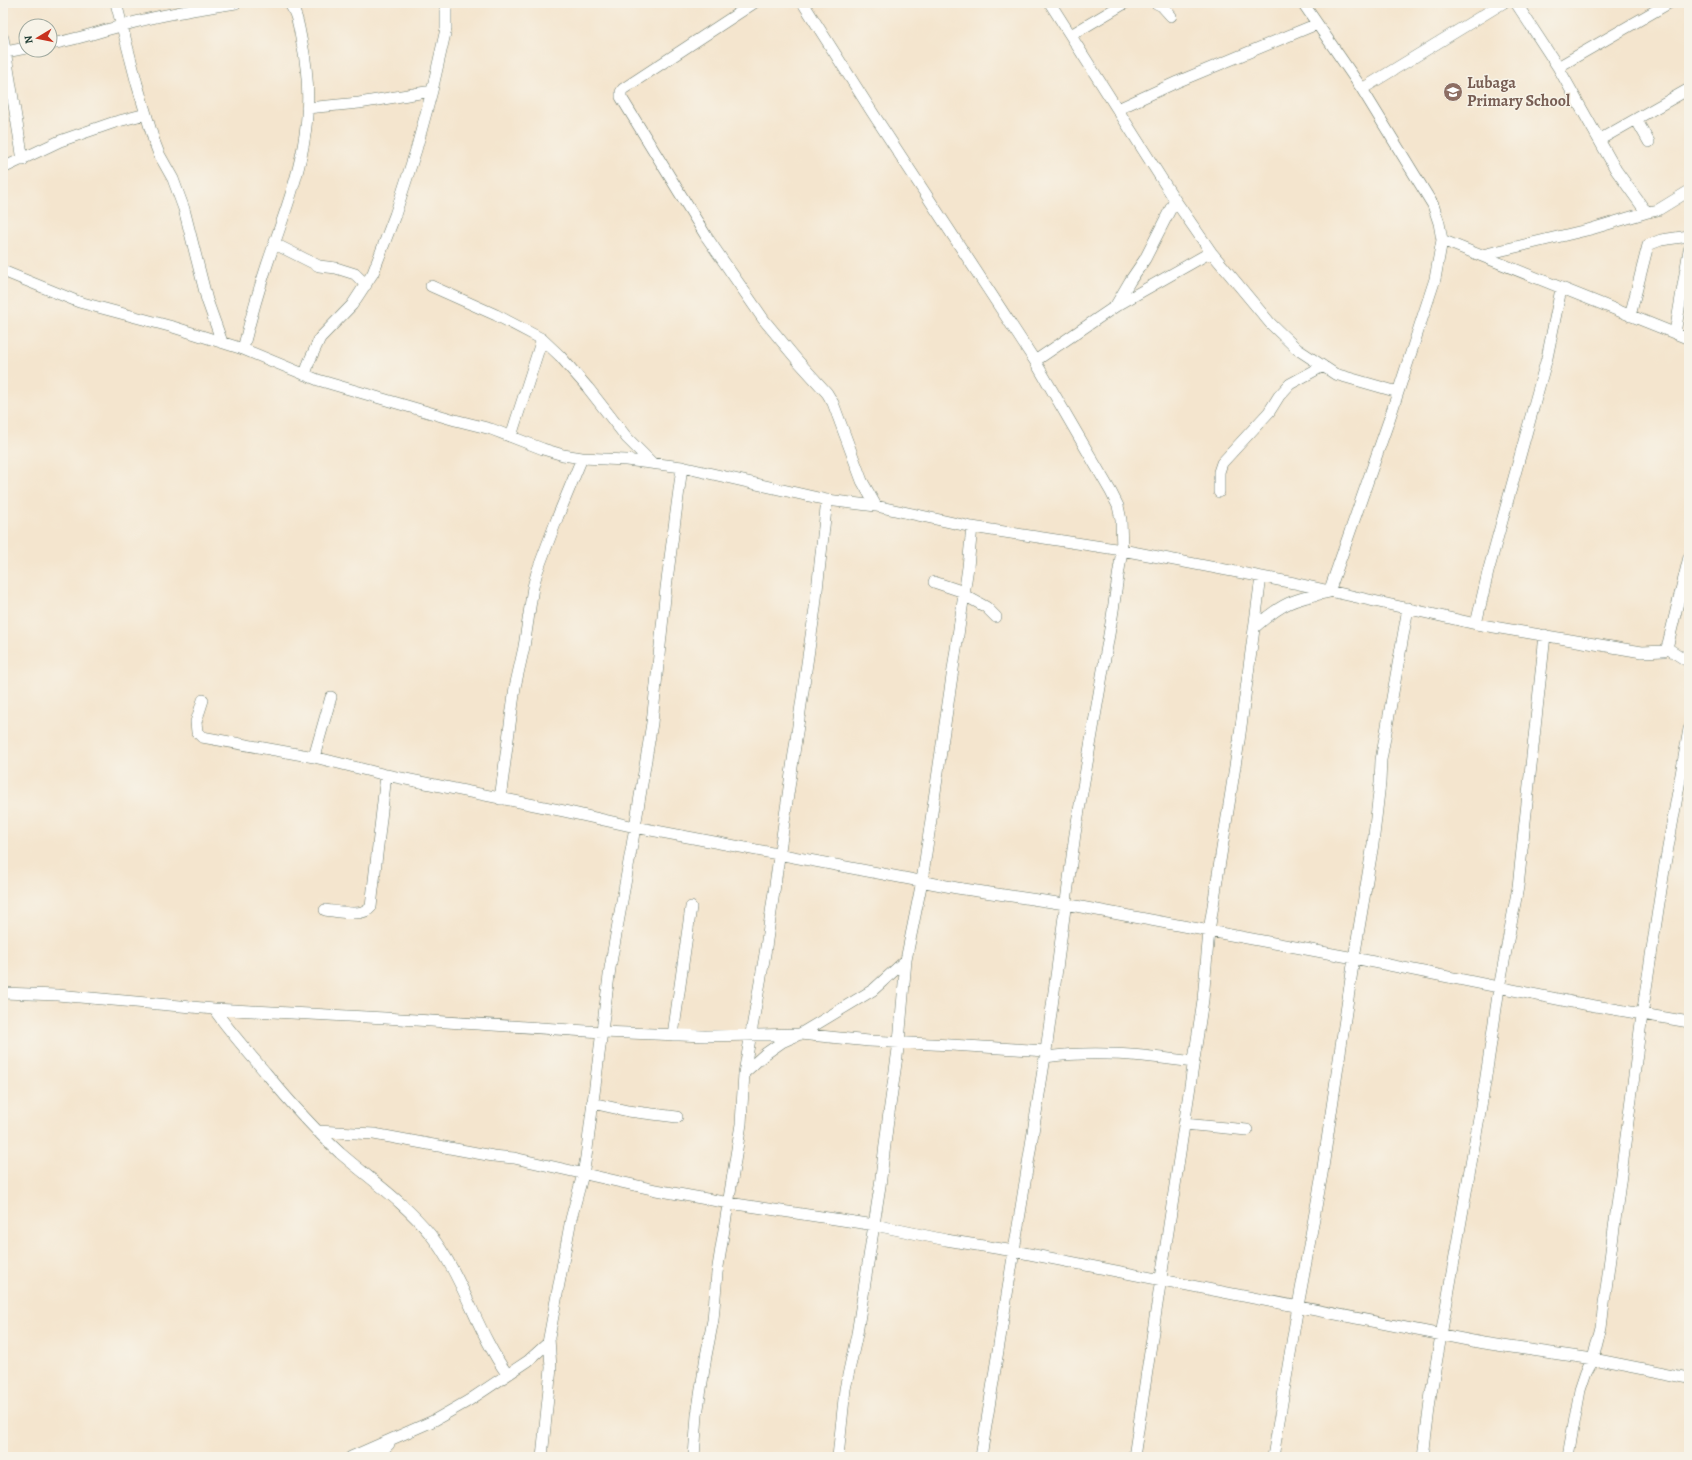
<svg xmlns="http://www.w3.org/2000/svg" width="1692" height="1460" font-family="Alegreya,serif">
<rect width="100%" height="100%" fill="#f7f3e8"/>
<filter id="ink" filterUnits="userSpaceOnUse"><feTurbulence type="fractalNoise" baseFrequency=".025" numOctaves="2"/><feDisplacementMap in="SourceGraphic" scale="8" xChannelSelector="R" yChannelSelector="G"/><feConvolveMatrix kernelMatrix="1 2 1 2 8 2 1 2 1" color-interpolation-filters="sRGB"/></filter>
<filter id="wash" filterUnits="userSpaceOnUse"><feTurbulence type="fractalNoise" baseFrequency=".012" numOctaves="4" result="noise"/><feDisplacementMap in="SourceGraphic" scale="16" xChannelSelector="R" yChannelSelector="G"/><feGaussianBlur stdDeviation="0.9" result="paint"/><feColorMatrix in="noise" values="0 0 0 0 0 0 0 0 0 0 0 0 0 0 0 0 0 1.4 0 .05"/><feComposite in="paint" operator="in"/></filter>
<g filter="url(#wash)">
<rect width="100%" height="100%" fill="#f4e5ce"/>
</g>
<g filter="url(#ink)">
<g fill="none" stroke-linecap="round" stroke-linejoin="round">
<g stroke="#6a786a" stroke-width="12">
<path id="minor" d="M 116,3 L 137,84 L 154,141 L 159,154 L 173,179 L 184,209 L 207,300 L 222,342
M 754,3 L 623,89 L 621,92 L 621,97 L 706,236 L 764,320 L 798,361 L 827,393 L 833,403 L 862,481 L 876,506
M 803,3 L 872,112 L 1035,361 L 1111,492 L 1118,506 L 1121,520 L 1122,550 L 1112,617 L 1075,834 L 1046,1051 L 981,1457
M 1050,3 L 1175,200 L 1211,252 L 1270,323 L 1297,349 L 1335,374 L 1398,392
M 1156,3 L 1162,6 L 1171,16
M 1516,3 L 1558,67 L 1616,170 L 1644,209 L 1649,212 L 1658,210 L 1689,191
M 1071,35 L 1125,3
M 3,38 L 23,160
M 50,44 C 75,40 97,32 121,26 C 158,15 197,9 236,3
M 6,52 L 26,48
M 1558,67 L 1669,3
M 1362,89 L 1503,3
M 307,108 L 359,103 L 432,91
M 1118,109 L 1177,82 L 1317,24
M 1636,119 L 1649,142
M 1599,140 L 1689,89
M 3,168 L 60,141 L 115,122 L 146,114
M 1442,240 L 1689,339
M 275,244 L 319,266 L 336,268 L 355,274 L 366,285
M 1482,255 L 1591,229 L 1648,212
M 3,271 L 79,302 L 173,327 L 243,349 L 318,380 L 455,420 L 491,429 L 543,449 L 563,455 L 582,458 L 626,460 L 682,467 L 827,500 L 876,506 L 972,527 L 1122,550 L 1294,583 L 1476,624 L 1642,652 L 1664,651 L 1667,648 L 1689,557
M 431,286 L 496,315 L 542,339 L 560,356 L 588,388 L 627,438 L 652,463
M 1116,305 L 1130,281 L 1145,259 L 1175,200
M 1630,316 L 1648,245 L 1661,240 L 1689,236
M 1675,333 L 1689,250
M 243,349 C 250,321 258,292 267,265 C 293,188 320,127 302,43 C 299,30 298,14 289,3
M 1035,361 L 1116,306 L 1211,252
M 305,375 L 309,362 L 320,338 L 352,305 L 373,273 L 395,215 L 416,150 L 432,91 L 446,29 L 446,3
M 511,436 L 542,339
M 1219,492 L 1219,472 L 1222,463 L 1269,412 L 1279,396 L 1290,384 L 1323,366
M 934,582 L 964,592
M 964,595 L 986,607 L 996,617
M 1476,624 L 1488,572 L 1547,358 L 1561,289
M 1254,628 C 1282,603 1293,599 1329,592 L 1389,420 L 1435,279 L 1442,240 L 1439,223 L 1433,205 L 1362,89 L 1303,3
M 1667,648 L 1689,662
M 203,700 L 196,722 L 197,732 L 202,737 L 314,757 L 386,775 L 564,811 L 635,827 L 957,888 L 1065,904 L 1354,958 L 1572,1002 L 1689,1022
M 314,757 L 331,697
M 500,799 L 515,687 L 524,647 L 533,587 L 537,572 L 558,516 L 582,458
M 325,910 C 336,911 363,918 371,907 L 386,775
M 3,993 L 57,995 L 214,1009 L 385,1018 L 602,1032 L 705,1036 L 800,1034 L 869,1041 L 951,1045 L 1046,1051
M 214,1009 C 230,1032 248,1052 266,1073 C 289,1101 313,1128 340,1153 C 370,1179 404,1202 430,1234 C 463,1276 476,1330 507,1374
M 673,1035 L 691,907
M 1045,1057 C 1095,1050 1143,1055 1193,1062
M 744,1073 L 765,1054 L 782,1042 L 800,1034 L 873,990 L 906,960
M 592,1103 L 628,1111 L 677,1117
M 1184,1124 L 1247,1130
M 317,1131 L 374,1134 L 493,1156 L 514,1158 L 656,1190 L 729,1203 L 875,1225 L 946,1240 L 1014,1251 L 1483,1343 L 1593,1359 L 1689,1378
M 351,1457 L 433,1421 L 468,1401 L 528,1361 L 548,1343 L 571,1219 L 583,1174 L 586,1157 L 610,968 L 632,845 L 652,723 L 666,588 L 682,467
M 376,1457 L 389,1444
M 542,1457 L 551,1368 L 549,1338
M 694,1457 L 697,1415 L 706,1356 L 713,1320 L 717,1273 L 741,1124 L 744,1073 L 765,954 L 815,608 L 827,500
M 838,1457 L 845,1389 L 857,1334 L 880,1186 L 888,1120 L 899,1042 L 906,960 L 922,881 L 968,567 L 972,527
M 1134,1457 L 1203,1000 L 1209,931 L 1239,741 L 1261,577
M 1273,1457 L 1298,1306 L 1322,1174 L 1354,958 L 1373,844 L 1380,783 L 1381,760 L 1408,608
M 1423,1457 L 1431,1393 L 1485,1083 L 1499,988 L 1518,887 L 1545,635
M 1568,1457 L 1580,1390 L 1586,1372 L 1593,1359 L 1601,1327 L 1642,1015 L 1664,870 L 1689,729"/>
</g>
<use href="#minor" stroke="#fff" stroke-width="11"/>
</g>
</g>
<defs>
<g id="school-disc" transform="scale(1)"><circle r="9.5" fill="#8d6e63" stroke="#f7f3e8"/><path d="M0-5L7-2L0 1L-7-2ZM-4 1L0 2.5L4 1V4Q0 6-4 4Z" fill="#fff"/></g>
</defs>
<g fill-rule="evenodd">
<use href="#school-disc" x="1453" y="92"/>
</g>
<g text-anchor="middle" dominant-baseline="central" stroke-width="3" stroke-linejoin="round" paint-order="stroke">
<g font-size="16" font-weight="bold" fill="#785e54" stroke="#f7f3e8" text-anchor="start">
<text x="1467" y="83">Lubaga<tspan x="1467" dy="18">Primary School</tspan></text>
</g>
</g>
<rect width="1692" height="1460" fill="none" stroke="#f7f3e8" stroke-width="16"/>
<g transform="translate(38 38) rotate(260)"><circle r="19" fill="#f7f3e8" stroke="#a1aaa0"/>
<path d="M0-3L7 15L0 10L-7 15Z" fill="#c8321e"/>
<text y="-6" font-size="11" font-weight="bold" text-anchor="middle" fill="#1f3d34">N</text>
</g>
</svg>
